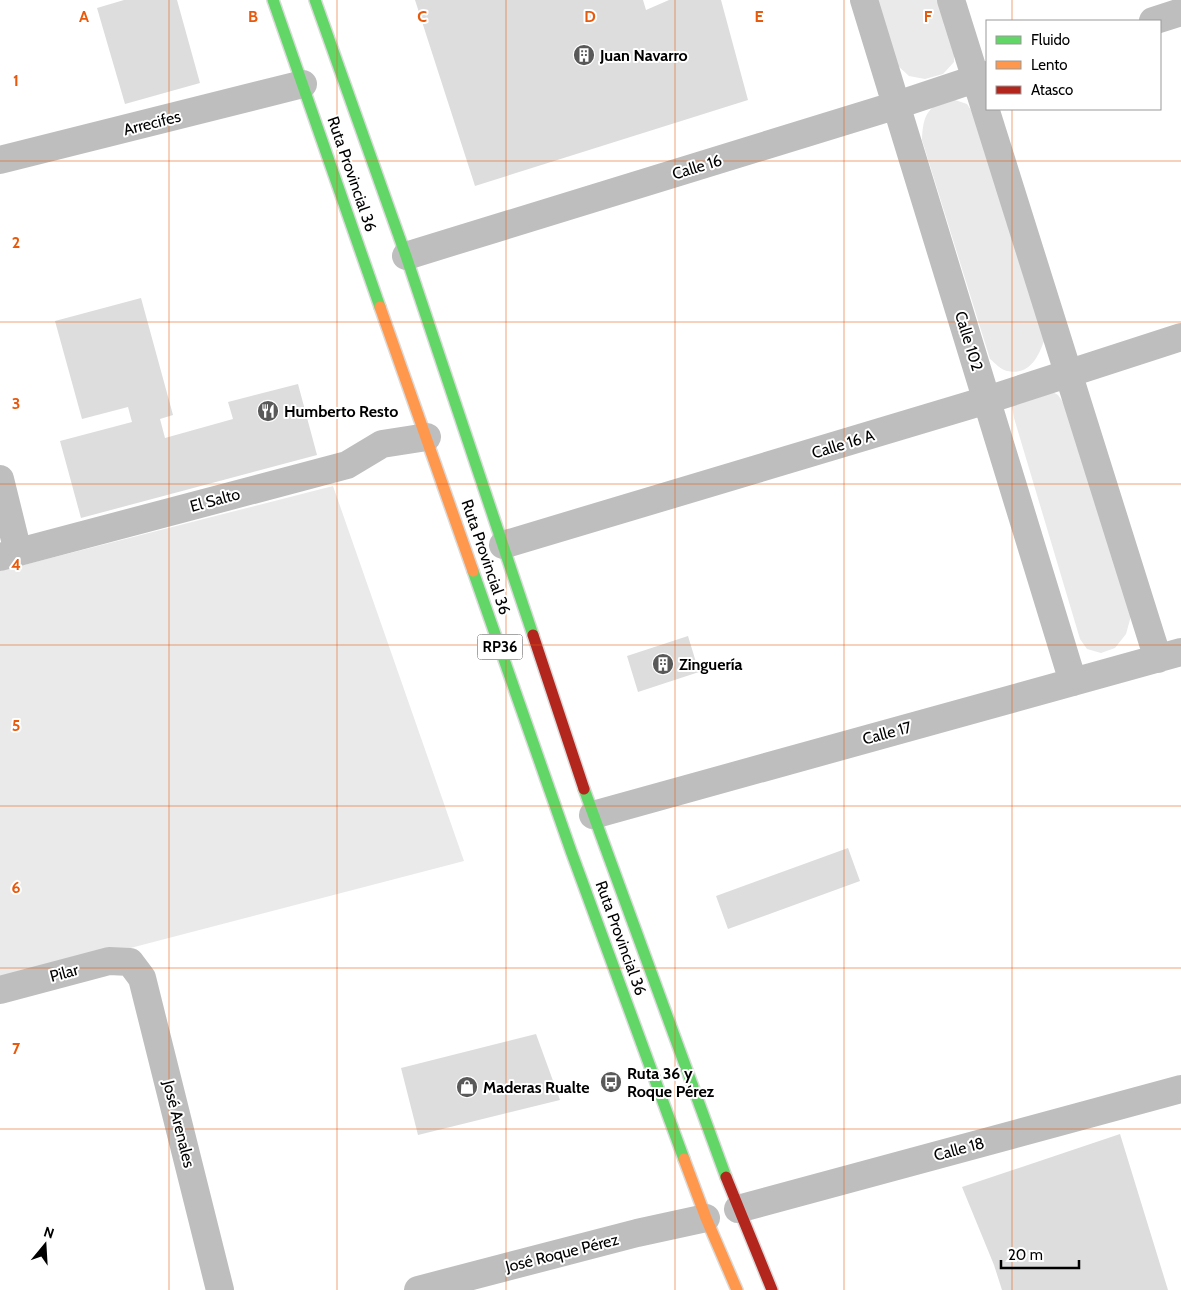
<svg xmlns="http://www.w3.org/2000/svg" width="1181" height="1290" font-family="Cabin,sans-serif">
<rect width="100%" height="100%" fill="#fff"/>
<path fill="#eaeaea" d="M 876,0 L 939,0 L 954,47 L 954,62 L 943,74 L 925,79 L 909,76 L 897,65 Z
M 952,99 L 967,104 L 978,121 L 1045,338 C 1039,356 1030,376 1007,371 C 1001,370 995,363 990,359 L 922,140 C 923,116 927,105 952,99 Z
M 1047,389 L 1058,395 L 1069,411 L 1131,616 L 1126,634 L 1115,648 L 1101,653 L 1087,649 L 1080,639 L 1014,418 L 1012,406 Z
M 333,486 L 464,861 L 0,982 L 0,571 Z"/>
<path fill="#ddd" d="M 124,0 L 177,0 L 200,83 L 125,104 L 97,8 Z
M 415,0 L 643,0 L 646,10 L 669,0 L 721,0 L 748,100 L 475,186 Z
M 141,298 L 173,415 L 160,419 L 165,438 L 233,419 L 228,402 L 298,384 L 317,455 L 81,518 L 60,441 L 132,422 L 128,407 L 82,419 L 55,321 Z
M 688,636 L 699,672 L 638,692 L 627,656 Z
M 848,848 L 860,881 L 728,929 L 716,896 Z
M 536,1034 L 560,1100 L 418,1135 L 401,1068 Z
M 1120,1134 L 1168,1290 L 1002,1290 L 994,1265 L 962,1187 Z"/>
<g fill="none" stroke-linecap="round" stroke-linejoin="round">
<g stroke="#dbdbdb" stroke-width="14">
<path id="fast" d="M 273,0 L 380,307
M 315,0 L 406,256 L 533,635
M 473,571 L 571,851 L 684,1159
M 584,789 L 726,1177"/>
</g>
<g stroke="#dbdbdb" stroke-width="14">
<path id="slow" d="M 380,307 L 473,571
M 684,1159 L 706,1218 L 737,1290"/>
</g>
<g stroke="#dbdbdb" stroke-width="14">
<path id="jam" d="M 533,635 L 584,789
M 726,1177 L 772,1290"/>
</g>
<path stroke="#bebebe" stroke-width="28" d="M 864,0 L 1073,682
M 951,0 L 1158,659
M 1153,21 L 1181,12
M 0,160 L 303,84
M 406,256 L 897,105 L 987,75
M 0,479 L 18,552
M 503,545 L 987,400 L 1181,337
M 0,557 L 347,465 L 382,444 L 427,437
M 593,815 L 1181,652
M 0,990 L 109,961 L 130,962 L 142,978 L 220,1290
M 738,1209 L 1181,1089
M 418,1290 L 637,1233 L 706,1218"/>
<use href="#fast" stroke="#63d668" stroke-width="11"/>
<use href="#slow" stroke="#ff974d" stroke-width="11"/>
<use href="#jam" stroke="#b3261e" stroke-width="11"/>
</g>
<path fill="none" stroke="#e8590c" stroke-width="1" stroke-opacity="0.55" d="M 169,0 L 169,1290M 337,0 L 337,1290M 506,0 L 506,1290M 675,0 L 675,1290M 844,0 L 844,1290M 1012,0 L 1012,21M 1012,109 L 1012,1290M 0,161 L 1181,161M 0,322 L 1181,322M 0,484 L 1181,484M 0,645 L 1181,645M 0,806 L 1181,806M 0,968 L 1181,968M 0,1129 L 1181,1129"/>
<defs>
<g id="building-disc" transform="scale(1.125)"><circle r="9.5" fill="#595959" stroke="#fff"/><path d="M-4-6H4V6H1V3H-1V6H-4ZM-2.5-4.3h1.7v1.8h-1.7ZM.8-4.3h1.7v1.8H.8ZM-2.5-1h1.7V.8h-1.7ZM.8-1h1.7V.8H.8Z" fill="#fff"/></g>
<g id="restaurant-disc" transform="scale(1.125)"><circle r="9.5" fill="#595959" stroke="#fff"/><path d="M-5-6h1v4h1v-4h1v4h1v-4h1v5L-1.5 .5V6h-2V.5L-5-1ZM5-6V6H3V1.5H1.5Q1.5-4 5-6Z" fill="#fff"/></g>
<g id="bus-disc" transform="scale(1.125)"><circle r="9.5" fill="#595959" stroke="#fff"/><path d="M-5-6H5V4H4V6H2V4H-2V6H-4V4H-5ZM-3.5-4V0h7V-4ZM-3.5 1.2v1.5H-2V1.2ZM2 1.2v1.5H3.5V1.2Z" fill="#fff"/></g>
<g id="shop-disc" transform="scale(1.125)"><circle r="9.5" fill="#595959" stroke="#fff"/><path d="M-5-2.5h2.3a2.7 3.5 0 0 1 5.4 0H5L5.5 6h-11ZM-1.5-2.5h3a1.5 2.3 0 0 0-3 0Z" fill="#fff"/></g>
</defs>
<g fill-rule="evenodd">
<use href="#building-disc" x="584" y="55"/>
<use href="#restaurant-disc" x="268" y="411"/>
<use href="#building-disc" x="663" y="664"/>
<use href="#bus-disc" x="611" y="1082"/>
<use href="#shop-disc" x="467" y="1087"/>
</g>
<g text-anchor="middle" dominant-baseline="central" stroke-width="4" stroke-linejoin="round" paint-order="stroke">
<rect fill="#fff" stroke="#4c4c4c" stroke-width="1" x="477.5" y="634.5" width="45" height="25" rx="4"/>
<g font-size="15" font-weight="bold" fill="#000">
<text x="500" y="647">RP36</text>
</g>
<g font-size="16" font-weight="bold" fill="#000" stroke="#fff" text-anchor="start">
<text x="600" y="55">Juan Navarro</text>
<text x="284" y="411">Humberto Resto</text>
<text x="679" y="664">Zinguería</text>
<text x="627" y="1073">Ruta 36 y<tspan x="627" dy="18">Roque Pérez</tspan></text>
<text x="483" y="1087">Maderas Rualte</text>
</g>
<g font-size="16" fill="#000" stroke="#fff">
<text transform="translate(152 123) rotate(-14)">Arrecifes</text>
<text transform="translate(697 167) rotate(-17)">Calle 16</text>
<text transform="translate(352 174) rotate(71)">Ruta Provincial 36</text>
<text transform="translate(969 341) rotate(73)">Calle 102</text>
<text transform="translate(843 444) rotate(-17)">Calle 16 A</text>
<text transform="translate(215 500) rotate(-15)">El Salto</text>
<text transform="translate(486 557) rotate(71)">Ruta Provincial 36</text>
<text transform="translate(887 733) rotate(-15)">Calle 17</text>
<text transform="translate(621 938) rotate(70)">Ruta Provincial 36</text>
<text transform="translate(64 973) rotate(-15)">Pilar</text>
<text transform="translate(179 1124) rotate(76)">José Arenales</text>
<text transform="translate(959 1149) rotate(-15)">Calle 18</text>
<text transform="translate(562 1253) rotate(-14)">José Roque Pérez</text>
</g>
</g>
<g font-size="16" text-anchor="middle" font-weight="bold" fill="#e8590c" stroke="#fff" stroke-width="4" stroke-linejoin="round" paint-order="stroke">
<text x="84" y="22">A</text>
<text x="253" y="22">B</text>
<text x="422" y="22">C</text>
<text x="590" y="22">D</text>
<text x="759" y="22">E</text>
<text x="928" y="22">F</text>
<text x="16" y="86">1</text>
<text x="16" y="248">2</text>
<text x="16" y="409">3</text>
<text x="16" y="570">4</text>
<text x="16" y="731">5</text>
<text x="16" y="893">6</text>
<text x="16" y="1054">7</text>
</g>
<rect x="986" y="20" width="175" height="90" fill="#ffffff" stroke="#999999"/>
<rect x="996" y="36" width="25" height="8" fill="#63d668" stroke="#999999"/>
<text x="1031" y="45" font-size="15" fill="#000000">Fluido</text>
<rect x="996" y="61" width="25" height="8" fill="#ff974d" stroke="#999999"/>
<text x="1031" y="70" font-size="15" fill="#000000">Lento</text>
<rect x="996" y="86" width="25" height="8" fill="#b3261e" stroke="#999999"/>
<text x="1031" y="95" font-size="15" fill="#000000">Atasco</text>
<g transform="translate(45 1245) rotate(18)" stroke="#ffffff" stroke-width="4" paint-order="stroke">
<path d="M0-4L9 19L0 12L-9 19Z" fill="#000000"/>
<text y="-8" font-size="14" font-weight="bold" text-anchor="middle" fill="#000000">N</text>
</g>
<path d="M1001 1260v8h78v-8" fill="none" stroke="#000000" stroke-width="2.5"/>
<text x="1008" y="1260" font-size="15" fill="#000000" stroke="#ffffff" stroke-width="4" paint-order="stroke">20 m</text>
</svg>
